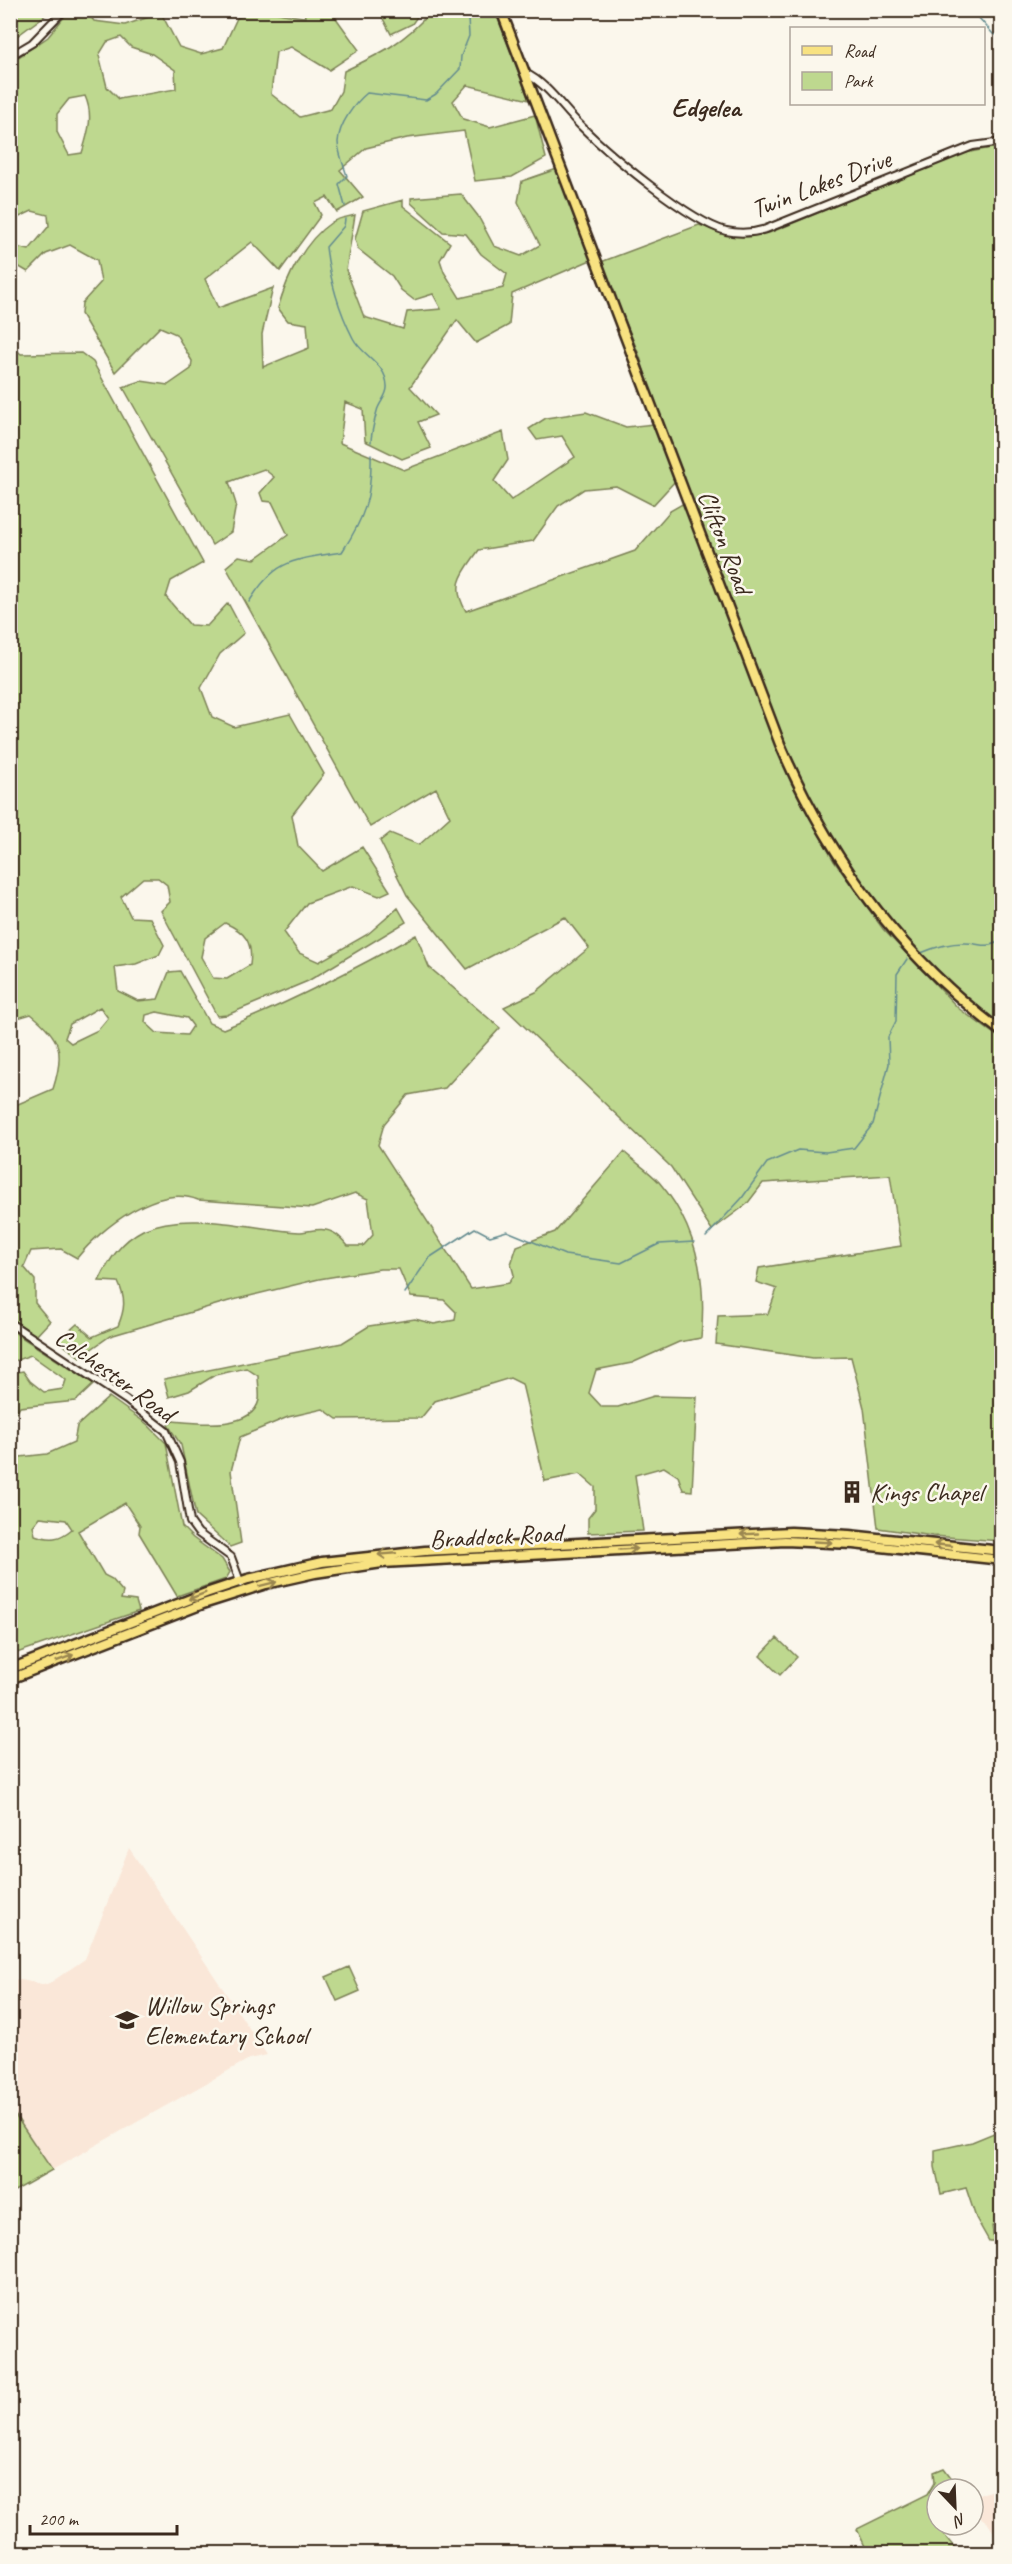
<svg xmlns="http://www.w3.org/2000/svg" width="1012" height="2564" font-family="Caveat,sans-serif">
<rect width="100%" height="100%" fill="#fbf7ec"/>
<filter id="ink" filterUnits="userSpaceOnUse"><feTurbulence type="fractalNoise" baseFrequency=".0167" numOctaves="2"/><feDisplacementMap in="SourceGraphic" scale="12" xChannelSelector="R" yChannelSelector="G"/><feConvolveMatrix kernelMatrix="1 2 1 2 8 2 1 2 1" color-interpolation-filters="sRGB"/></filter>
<g filter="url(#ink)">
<path fill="#fae7d8" d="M 129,1848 L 267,2055 L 249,2059 L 52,2170 L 11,2109 L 10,1978 L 47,1985 L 85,1959 Z
M 1001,2487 L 1002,2487 L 1001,2543 L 987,2522 L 973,2512 L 973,2497 Z"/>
<path fill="#bed88f" stroke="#7c8156" stroke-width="1.5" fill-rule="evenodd" d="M 10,11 L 11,10 L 51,11 L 17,36 Z
M 69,11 L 86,11 L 94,21 L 125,25 L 161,13 L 179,47 L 201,54 L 223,48 L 237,18 C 268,4 274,15 305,17 L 304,11 L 331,11 L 359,50 L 329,70 L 291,47 L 276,52 L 271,94 L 300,117 L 331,109 L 341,91 L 344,71 C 380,54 405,42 431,11 L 495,11 L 529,100 L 467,85 L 453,101 L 463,119 L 490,127 L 535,115 L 546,158 L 512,177 L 475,181 L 464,131 L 407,138 L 366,148 L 340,170 L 363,197 L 337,212 L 327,197 L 315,203 L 321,215 L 280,271 L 252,242 L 205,279 L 218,308 L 273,288 L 262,334 L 263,367 L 309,348 L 307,324 L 288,321 L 278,308 C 287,277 304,241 332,222 C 338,218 348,217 355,215 L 346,270 L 364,317 L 403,329 L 407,312 L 441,309 L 433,294 L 414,300 L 401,290 L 392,276 L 358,249 L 355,239 L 363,211 L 403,200 L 403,206 L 450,243 L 440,260 L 444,272 L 460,298 L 503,288 L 507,274 L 481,254 L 466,234 L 443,232 L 411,203 L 411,198 L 461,194 L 478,216 L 494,246 L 521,256 L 540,245 L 518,202 L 522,181 L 557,169 L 593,259 L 512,294 L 509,325 L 476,343 L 457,320 L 410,387 L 436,415 L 418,422 L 431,448 L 402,459 L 365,441 L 363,409 L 345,402 L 340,443 L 404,470 L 503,432 L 508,460 L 494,481 L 511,500 L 575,457 L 562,436 L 537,440 L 529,429 L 546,418 L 586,412 L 626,427 L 654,424 L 676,480 L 653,505 L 616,486 L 584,489 L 558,506 L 533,541 L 479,550 C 463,573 450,584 466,611 L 635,551 L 670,511 L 684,503 L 791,783 L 834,861 L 883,929 L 958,1008 L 1001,1039 L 1001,1541 L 933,1536 L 878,1528 L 864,1408 L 851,1357 L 813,1358 L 716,1344 L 718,1316 L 768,1314 L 777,1289 L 756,1282 L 759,1268 L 901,1246 L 890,1175 L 763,1183 L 747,1204 L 712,1230 L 671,1167 L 504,1007 L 536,992 L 589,948 L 565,917 L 467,969 L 407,895 L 380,841 L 390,833 L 419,845 L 450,817 L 436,788 L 370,827 L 226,567 L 239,556 L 255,559 L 288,535 L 272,502 L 263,501 L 260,493 L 274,477 L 264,469 L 229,482 L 236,504 L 231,532 L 212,545 L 123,387 L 141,381 L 168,385 L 191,369 L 192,361 L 176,334 L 160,327 L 115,372 L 81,314 L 82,303 L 101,282 L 97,260 L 70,245 L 46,254 L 28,272 L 11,262 L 11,246 L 29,250 L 49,226 L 48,215 L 32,211 L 11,221 L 10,63 L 48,37 ZM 121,37 L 131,47 L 152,54 L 175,70 L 176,89 L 119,99 L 107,87 L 99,55 L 107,42 ZM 85,96 C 94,116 88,133 82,153 L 69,155 L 57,132 L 57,114 L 69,99 Z
M 379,11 L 421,11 L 412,24 L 391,34 Z
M 1001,146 L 1001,1026 C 922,965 858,891 812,802 C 784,747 765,687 742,630 C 711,549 680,468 649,388 L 640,357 L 601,262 L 699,225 L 732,236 L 769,233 L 965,153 Z
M 10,344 L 21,354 L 81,353 L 93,362 L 203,563 L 171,581 L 166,597 L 190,625 L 207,626 L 228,603 L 244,633 L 220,654 L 201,688 L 212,717 L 234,727 L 290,714 L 324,774 L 292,815 L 298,846 L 322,871 L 362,847 L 390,891 L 379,896 L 353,886 L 307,903 L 284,932 L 299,953 L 319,962 L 368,934 L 398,908 L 406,922 L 308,981 L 227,1015 L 217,1016 L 161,911 L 170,902 L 167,885 L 158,878 L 143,878 L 121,897 L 131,917 L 150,918 L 164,945 L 159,955 L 136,964 L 115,967 L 118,991 L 138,1001 L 158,999 L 169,972 L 180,971 L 209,1023 L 223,1029 C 290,1003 353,970 416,935 L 429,967 L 500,1028 L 445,1088 L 408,1095 L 384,1124 L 378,1145 L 471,1289 L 509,1283 L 514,1275 L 511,1264 L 517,1246 L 555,1232 L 624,1152 C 635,1162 649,1171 659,1182 C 697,1226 707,1281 701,1338 L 679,1342 L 632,1363 L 596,1370 L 589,1393 L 602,1407 L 618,1407 L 654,1396 L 697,1397 L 692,1491 L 683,1490 L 678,1476 L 664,1467 L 635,1475 L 643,1531 L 588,1533 L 588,1518 L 595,1509 L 595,1487 L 580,1474 L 545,1481 L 522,1384 L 510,1378 L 435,1401 L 421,1418 L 337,1419 L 323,1409 L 288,1417 L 240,1437 L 231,1471 L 241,1543 L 230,1547 L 196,1516 L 181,1445 L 168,1425 L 173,1421 C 195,1423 252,1431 259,1400 C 260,1393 258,1383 258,1376 L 246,1368 L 215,1375 L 189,1391 L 169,1397 L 164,1379 L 342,1343 L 369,1326 L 415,1319 L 434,1324 L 455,1320 L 456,1312 L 444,1300 L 411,1297 L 399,1269 L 380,1269 L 319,1279 L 229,1301 L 110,1336 L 80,1357 L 58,1341 L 77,1324 L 92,1337 L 118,1326 C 125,1309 126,1299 118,1282 L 99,1281 C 109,1260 121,1241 143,1230 C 186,1210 253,1229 299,1232 C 307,1232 318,1228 326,1230 C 336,1232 342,1239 348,1246 L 363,1246 L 373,1235 L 368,1199 L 355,1193 L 312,1208 L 198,1200 C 158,1183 101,1228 77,1258 L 61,1249 L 31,1251 L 24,1267 L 35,1280 L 35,1303 L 50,1321 L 36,1336 L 11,1318 L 11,1107 L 53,1089 C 65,1052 61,1038 31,1014 L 11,1020 ZM 225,923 C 246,932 253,943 250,965 L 227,979 L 213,978 L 201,957 L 205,938 ZM 100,1007 L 108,1018 L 98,1030 L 71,1043 L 65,1038 L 70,1024 ZM 157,1012 L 187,1018 L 193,1026 L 187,1035 L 157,1033 L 145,1022 L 146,1015 Z
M 11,1329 L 18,1335 L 94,1384 L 76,1401 L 20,1407 L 11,1421 L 11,1393 L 16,1392 L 17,1384 L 11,1373 L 23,1371 L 30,1381 L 44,1392 L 63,1389 L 66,1380 L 31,1355 L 11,1362 Z
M 109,1397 L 147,1424 L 166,1443 L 182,1527 L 193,1538 L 222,1559 L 230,1572 L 226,1579 L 177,1596 L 139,1533 L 140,1526 L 125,1503 L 78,1531 L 104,1575 L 112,1579 L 123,1592 L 121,1599 L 136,1601 L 139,1611 L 11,1655 L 11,1447 L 20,1457 L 47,1454 L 74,1442 L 77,1426 ZM 40,1517 L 66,1520 L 72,1529 C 59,1540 50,1540 35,1535 L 33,1526 Z
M 777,1638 L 797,1657 L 780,1675 L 760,1656 Z
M 349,1967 L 360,1991 L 337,2001 L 326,1977 Z
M 11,2109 L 52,2170 L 11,2193 L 10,2193 Z
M 1001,2130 L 1001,2221 L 992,2226 L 994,2241 L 989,2241 L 976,2218 L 966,2188 L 941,2194 L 935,2167 L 935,2150 L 972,2142 Z
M 944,2468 L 959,2488 L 968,2489 L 937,2489 L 937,2525 L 946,2525 L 939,2529 L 959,2553 L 868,2553 L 857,2529 L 928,2494 L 935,2482 L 934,2472 Z"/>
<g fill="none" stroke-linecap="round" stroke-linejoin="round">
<path stroke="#638b8f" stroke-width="1.5" d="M 972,10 L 993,34 L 1002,36
M 345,206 L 339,184 L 347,176 C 344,166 338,152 338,142 C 339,124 354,104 367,93 L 426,100 L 436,94 L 460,69 L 461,56 L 469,36 L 468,18 L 485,10
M 345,219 L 344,226 L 326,247 C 330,280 338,309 353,338 C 362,356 386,363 387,386 C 388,396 379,402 377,411 C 375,419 371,433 371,442
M 249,602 C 276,558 294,560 342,552 C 365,517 372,496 371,454
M 921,953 C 935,947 949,943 964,943 C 982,943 984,950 1002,940
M 706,1237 L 742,1198 L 767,1163 L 798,1150 L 826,1152 L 854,1148 L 873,1124 L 889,1064 L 888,1037 L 896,1021 L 897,974 L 907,959
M 405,1293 L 429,1258 L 475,1228 L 490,1236 L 507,1231 L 565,1255 L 621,1263 L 659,1244 L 694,1242"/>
<g stroke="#3b2a1e" stroke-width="10">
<path id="minor" d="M 10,56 L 32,43 L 64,10
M 525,73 C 548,84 563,109 581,126 C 610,155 689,221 726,231 C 740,234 753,233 766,229 L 973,146 L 1002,142
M 10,1323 L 126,1400 L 166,1431 L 180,1462 L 190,1522 L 198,1533 L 231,1557 L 241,1584"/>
</g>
<g stroke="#3b2a1e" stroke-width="13">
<path id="major" d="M 501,10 L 780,744 C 829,859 901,957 1002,1032
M 10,1669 L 206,1593 L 248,1579 L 322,1562 L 425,1551 L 791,1532 L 849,1535 L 1002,1551
M 10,1679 L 203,1604 L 266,1584 L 315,1573 L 382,1563 L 785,1541 L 853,1544 L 1002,1560"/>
</g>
<use href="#minor" stroke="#fbf7ec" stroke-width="6"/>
<use href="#major" stroke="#f8e281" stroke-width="8"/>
</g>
<defs><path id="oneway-shaft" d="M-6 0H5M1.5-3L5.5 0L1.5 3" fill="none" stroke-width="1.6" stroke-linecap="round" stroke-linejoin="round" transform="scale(1.5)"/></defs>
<g stroke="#9a8650">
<use href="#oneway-shaft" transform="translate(749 1534) rotate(177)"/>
<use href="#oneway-shaft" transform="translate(823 1542) rotate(3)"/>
<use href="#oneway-shaft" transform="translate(943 1545) rotate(-174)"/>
<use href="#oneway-shaft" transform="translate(628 1549) rotate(-3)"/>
<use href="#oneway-shaft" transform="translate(387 1554) rotate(175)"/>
<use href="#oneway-shaft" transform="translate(268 1584) rotate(-14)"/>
<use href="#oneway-shaft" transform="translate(197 1596) rotate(159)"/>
<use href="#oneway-shaft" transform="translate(65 1658) rotate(-21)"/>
</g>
</g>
<defs>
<g id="building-bare" transform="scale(1.8)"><path d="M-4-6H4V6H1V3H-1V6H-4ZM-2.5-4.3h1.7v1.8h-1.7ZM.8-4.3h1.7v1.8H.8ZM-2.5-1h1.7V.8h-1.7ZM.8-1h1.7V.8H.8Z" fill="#3b2a1e" stroke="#fbf7ec" stroke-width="2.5" paint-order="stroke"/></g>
<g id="school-bare" transform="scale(1.8)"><path d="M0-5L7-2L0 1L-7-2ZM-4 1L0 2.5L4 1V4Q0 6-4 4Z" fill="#3b2a1e" stroke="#fbf7ec" stroke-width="2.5" paint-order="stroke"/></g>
</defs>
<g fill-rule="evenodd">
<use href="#building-bare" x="852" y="1492"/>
<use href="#school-bare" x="127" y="2020"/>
</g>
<g text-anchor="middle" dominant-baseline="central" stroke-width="5" stroke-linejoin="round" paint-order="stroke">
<g font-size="26" fill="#3b2a1e" stroke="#fbf7ec">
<text transform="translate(821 184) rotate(-21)">Twin Lakes Drive</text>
<text transform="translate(725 542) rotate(69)">Clifton Road</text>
<text transform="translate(115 1375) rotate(36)">Colchester Road</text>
<text transform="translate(496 1536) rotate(-3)">Braddock Road</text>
</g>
<g font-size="26" fill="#3b2a1e" stroke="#fbf7ec" text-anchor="start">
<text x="870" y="1492">Kings Chapel</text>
<text x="145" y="2005">Willow Springs<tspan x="145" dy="30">Elementary School</tspan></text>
</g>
<g font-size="27" font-weight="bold" fill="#3b2a1e" stroke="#fbf7ec">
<text x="706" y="107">Edgelea</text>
</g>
</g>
<rect width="1012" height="2564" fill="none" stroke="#fbf7ec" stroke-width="36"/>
<rect x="18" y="18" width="976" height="2528" fill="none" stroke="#3b2a1e" stroke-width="2" filter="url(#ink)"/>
<rect x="790" y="27" width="195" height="78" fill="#fbf7ec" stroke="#aea59a" stroke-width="1.5"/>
<rect x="802" y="46" width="30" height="9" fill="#f8e281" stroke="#aea59a" stroke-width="1.5"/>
<text x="844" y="57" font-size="18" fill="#3b2a1e">Road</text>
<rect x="802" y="72" width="30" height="18" fill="#bed88f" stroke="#aea59a" stroke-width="1.5"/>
<text x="844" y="87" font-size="18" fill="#3b2a1e">Park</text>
<g transform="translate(955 2507) rotate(157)"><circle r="28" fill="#fbf7ec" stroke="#aea59a" stroke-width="1.5"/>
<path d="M0-4.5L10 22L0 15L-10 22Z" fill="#3b2a1e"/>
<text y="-9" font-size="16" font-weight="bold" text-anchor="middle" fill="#3b2a1e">N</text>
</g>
<path d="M30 2525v9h147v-9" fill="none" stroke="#3b2a1e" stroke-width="3"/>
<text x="39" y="2525" font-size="18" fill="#3b2a1e" stroke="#fbf7ec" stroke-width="4.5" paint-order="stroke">200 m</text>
</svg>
